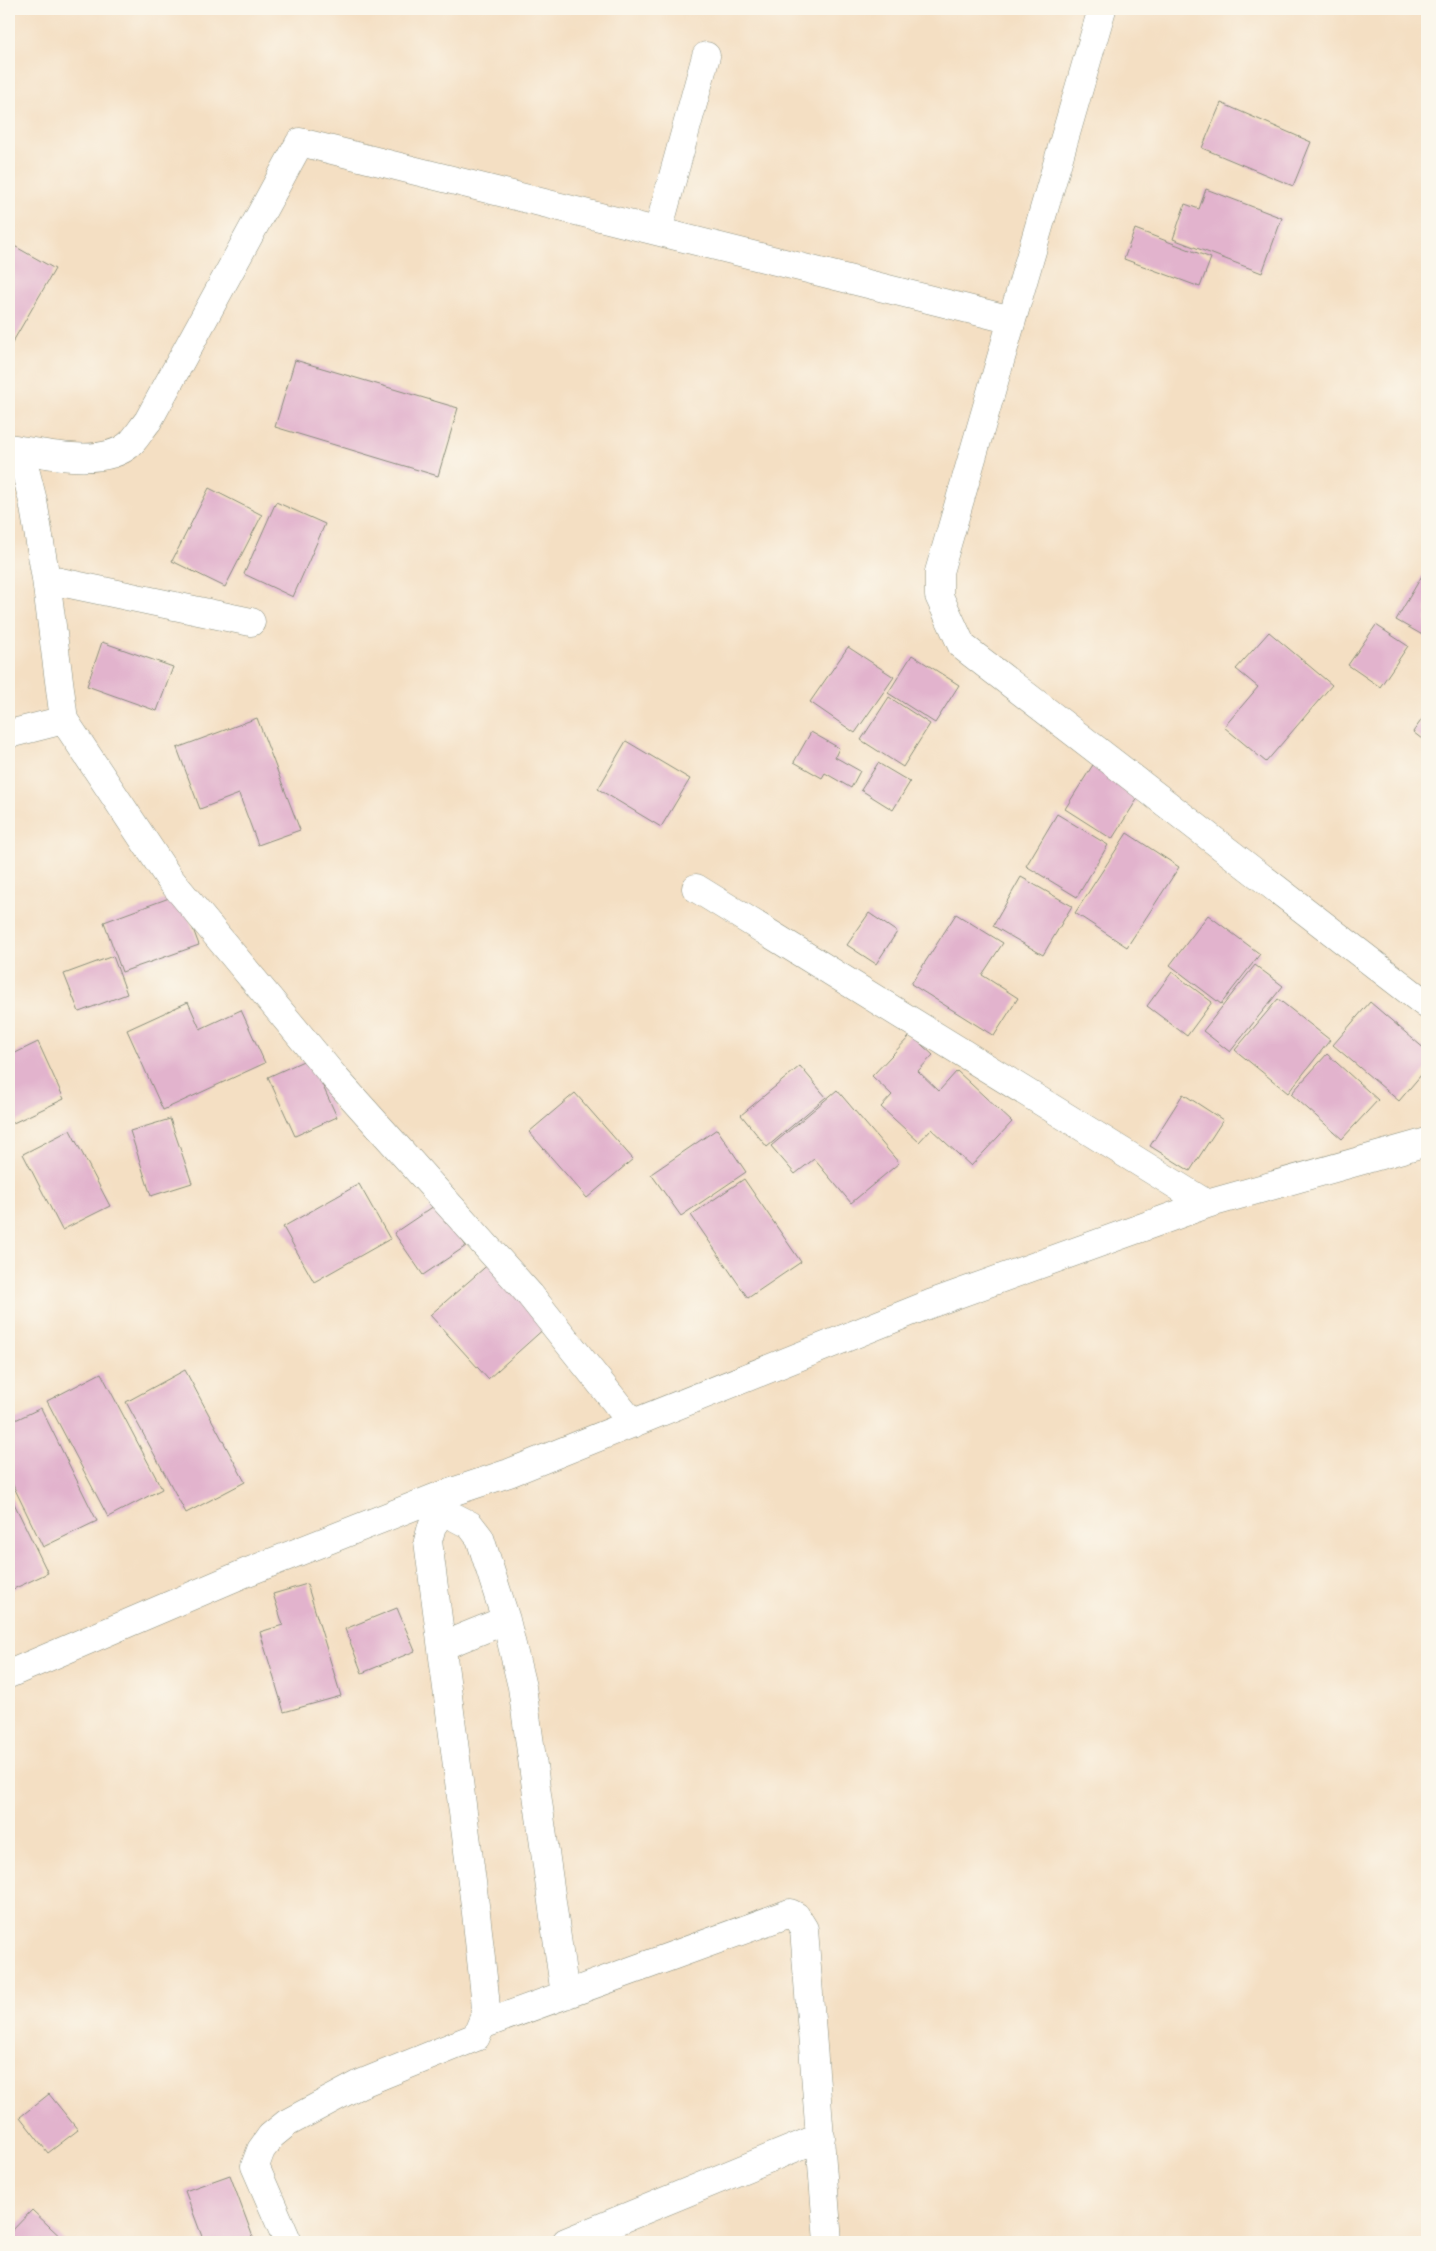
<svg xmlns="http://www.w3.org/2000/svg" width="1436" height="2251" font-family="'Shantell Sans',sans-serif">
<rect width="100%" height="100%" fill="#fbf7ec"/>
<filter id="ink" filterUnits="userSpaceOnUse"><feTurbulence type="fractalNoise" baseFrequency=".02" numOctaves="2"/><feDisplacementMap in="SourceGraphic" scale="10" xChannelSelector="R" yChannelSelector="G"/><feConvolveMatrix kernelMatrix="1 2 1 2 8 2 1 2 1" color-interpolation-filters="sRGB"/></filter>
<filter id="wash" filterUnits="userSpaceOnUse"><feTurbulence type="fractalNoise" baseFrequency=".0096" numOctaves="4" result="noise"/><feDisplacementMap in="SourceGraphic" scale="20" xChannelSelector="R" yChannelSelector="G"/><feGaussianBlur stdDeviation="1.12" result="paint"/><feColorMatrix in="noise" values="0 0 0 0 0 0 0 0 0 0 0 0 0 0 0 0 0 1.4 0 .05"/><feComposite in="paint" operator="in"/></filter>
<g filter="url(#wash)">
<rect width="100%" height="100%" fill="#f4dfc3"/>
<g id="blocks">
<path fill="#e2b3cd" d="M 1221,103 L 1311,142 L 1293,186 L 1202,148 Z
M 1206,189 L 1282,218 L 1262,273 L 1173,239 L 1185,204 L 1199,209 Z
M 1135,229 L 1211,258 L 1200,287 L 1124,259 Z
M 9,243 L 55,269 L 11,345 L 9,343 Z
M 295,360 L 458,408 L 438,476 L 275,427 Z
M 209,488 L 262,515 L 225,587 L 172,561 Z
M 276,502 L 325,524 L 293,597 L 244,574 Z
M 1423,574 L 1427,576 L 1426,637 L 1396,620 Z
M 1376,625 L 1408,646 L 1380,687 L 1348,665 Z
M 1269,632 L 1332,685 L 1266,762 L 1224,727 L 1258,687 L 1236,669 Z
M 102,642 L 173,667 L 157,711 L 87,686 Z
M 848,647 L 894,677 L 855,733 L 810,702 Z
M 912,655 L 959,685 L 935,723 L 888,693 Z
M 889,697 L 930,724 L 903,767 L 861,740 Z
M 1427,712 L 1427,743 L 1413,732 Z
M 257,718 L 300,830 L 258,845 L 239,794 L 200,809 L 177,748 Z
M 811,732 L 839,748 L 835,757 L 860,771 L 851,788 L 825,773 L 822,778 L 794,762 Z
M 626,741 L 690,779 L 661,827 L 598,789 Z
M 1096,760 L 1143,790 L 1112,839 L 1065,809 Z
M 878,763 L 910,782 L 893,810 L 861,790 Z
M 1057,814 L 1108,845 L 1077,897 L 1026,866 Z
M 1127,833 L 1179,867 L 1127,947 L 1075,913 Z
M 1021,877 L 1072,906 L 1043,955 L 993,926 Z
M 180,894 L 199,945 L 122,972 L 104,922 Z
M 869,913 L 897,932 L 876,964 L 847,945 Z
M 956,914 L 1003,943 L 982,975 L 1018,998 L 994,1036 L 911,984 Z
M 1208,915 L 1260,954 L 1221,1004 L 1170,965 Z
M 113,956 L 127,994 L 79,1012 L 64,974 Z
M 1255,965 L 1283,986 L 1230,1052 L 1203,1031 Z
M 1172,972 L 1212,1002 L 1187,1036 L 1147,1006 Z
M 1278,999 L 1330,1040 L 1288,1093 L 1235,1050 Z
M 188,1002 L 200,1029 L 241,1010 L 265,1063 L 163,1110 L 127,1030 Z
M 1370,1002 L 1427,1051 L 1427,1068 L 1399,1101 L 1333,1045 Z
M 911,1035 L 933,1055 L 918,1071 L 939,1091 L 957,1071 L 1012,1122 L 971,1166 L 931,1129 L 919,1142 L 881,1107 L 892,1095 L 872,1076 Z
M 38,1042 L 64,1099 L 9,1125 L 9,1056 Z
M 1327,1054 L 1378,1100 L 1342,1139 L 1291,1094 Z
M 310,1058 L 337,1117 L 295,1136 L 268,1077 Z
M 800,1066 L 826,1097 L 767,1147 L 741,1115 Z
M 837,1090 L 899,1163 L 851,1203 L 814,1159 L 795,1174 L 771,1146 Z
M 575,1093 L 633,1159 L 587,1198 L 529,1132 Z
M 1183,1094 L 1223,1120 L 1190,1171 L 1150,1146 Z
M 170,1119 L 192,1183 L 151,1196 L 130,1131 Z
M 717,1129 L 746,1172 L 681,1216 L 651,1174 Z
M 70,1130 L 110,1206 L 62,1230 L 23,1154 Z
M 744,1179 L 801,1262 L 748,1298 L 691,1215 Z
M 359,1184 L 390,1239 L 314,1282 L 283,1227 Z
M 437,1204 L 466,1246 L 423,1275 L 394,1233 Z
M 491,1262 L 547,1326 L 488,1379 L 430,1315 Z
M 185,1370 L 245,1482 L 186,1513 L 126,1402 Z
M 101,1373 L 162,1489 L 108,1517 L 47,1401 Z
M 41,1408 L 97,1521 L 43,1547 L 9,1477 L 9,1423 Z
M 9,1493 L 48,1573 L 9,1591 Z
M 307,1584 L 341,1696 L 284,1712 L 260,1632 L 283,1625 L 273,1594 Z
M 397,1608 L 415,1651 L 362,1673 L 345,1629 Z
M 49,2094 L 78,2130 L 48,2153 L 20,2117 Z
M 230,2175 L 254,2240 L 248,2242 L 204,2242 L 185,2191 Z
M 32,2210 L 66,2242 L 9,2242 L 9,2234 Z"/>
</g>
</g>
<g filter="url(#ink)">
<use href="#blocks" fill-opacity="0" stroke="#8a8e7c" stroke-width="1"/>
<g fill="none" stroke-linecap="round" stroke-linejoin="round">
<g stroke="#8a8e7c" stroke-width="29">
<path id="minor" d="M 1102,9 L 939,572 L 939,596 L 962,646 L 1427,1005
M 658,231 L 706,56
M 9,448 C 43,453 104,469 131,443 C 137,437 142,428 148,421 L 300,142 L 1012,320
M 9,448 L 26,473 L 33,501 L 46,579 L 64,720 L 169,878 L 336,1079 L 530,1295 L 633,1424
M 46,579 L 251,622
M 9,734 L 64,720
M 696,888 L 1207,1204
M 437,1497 L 443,1511 L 470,1525 L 480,1538 L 506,1620 L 522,1687 L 565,1995
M 442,1646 L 506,1620
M 9,1674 L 245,1573 L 437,1497 L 509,1473 L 930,1304 L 1207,1204 L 1427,1142
M 482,2025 L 790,1913 L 796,1916 L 804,1929 L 828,2242
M 288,2242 L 255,2166 L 261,2150 L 271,2136 L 287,2123 L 360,2084 L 476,2037 L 486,2013 L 485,1996 L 476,1913 L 428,1541 L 432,1526 L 443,1511
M 566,2242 L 821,2137"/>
</g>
<use href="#minor" stroke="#fff" stroke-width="28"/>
</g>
</g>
<rect width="1436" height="2251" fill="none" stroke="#fbf7ec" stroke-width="30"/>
</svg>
